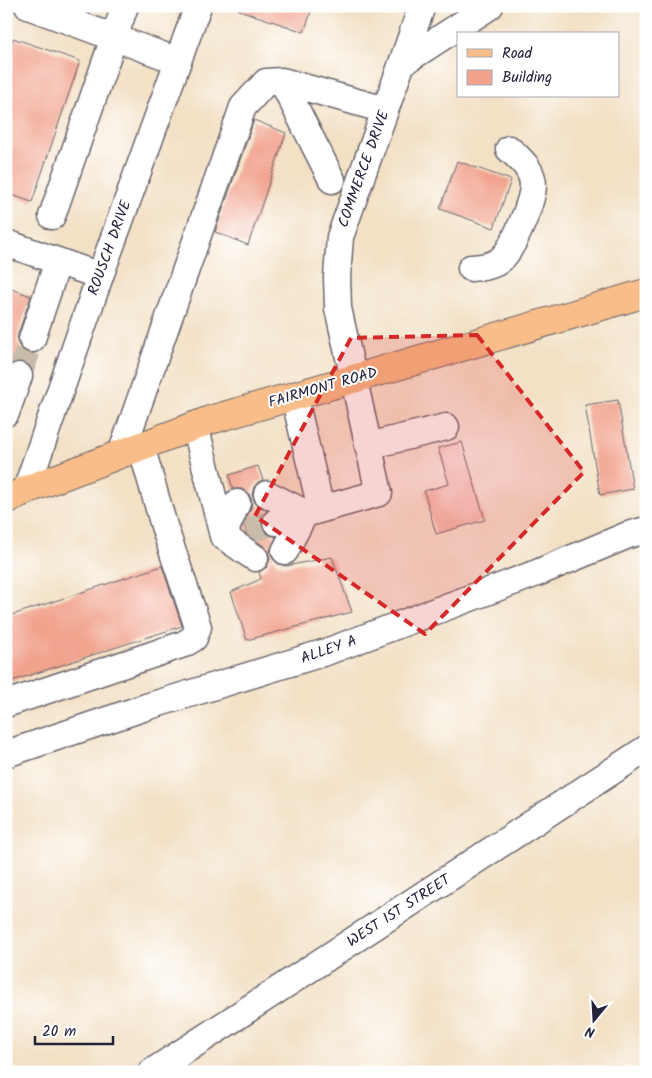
<svg xmlns="http://www.w3.org/2000/svg" width="652" height="1078" font-family="Kalam,sans-serif">
<rect width="100%" height="100%" fill="#fff"/>
<filter id="ink" filterUnits="userSpaceOnUse"><feTurbulence type="fractalNoise" baseFrequency=".02" numOctaves="2"/><feDisplacementMap in="SourceGraphic" scale="10" xChannelSelector="R" yChannelSelector="G"/><feConvolveMatrix kernelMatrix="1 2 1 2 8 2 1 2 1" color-interpolation-filters="sRGB"/></filter>
<filter id="wash" filterUnits="userSpaceOnUse"><feTurbulence type="fractalNoise" baseFrequency=".0096" numOctaves="4" result="noise"/><feDisplacementMap in="SourceGraphic" scale="20" xChannelSelector="R" yChannelSelector="G"/><feGaussianBlur stdDeviation="1.12" result="paint"/><feColorMatrix in="noise" values="0 0 0 0 0 0 0 0 0 0 0 0 0 0 0 0 0 1.4 0 .05"/><feComposite in="paint" operator="in"/></filter>
<g filter="url(#wash)">
<rect width="100%" height="100%" fill="#f3e1c6"/>
<g id="blocks">
<path fill="#f1a38d" d="M 239,6 L 313,6 L 304,32 L 239,10 Z
M 13,38 L 80,61 L 32,202 L 6,193 L 6,58 Z
M 254,120 L 286,133 L 248,245 L 215,232 Z
M 457,161 L 511,180 L 494,228 L 440,209 Z
M 6,287 L 31,296 L 18,334 L 17,342 L 21,349 L 28,353 L 35,354 L 30,366 L 24,362 L 17,361 L 10,364 L 6,369 Z
M 618,400 L 633,489 L 600,495 L 585,405 Z
M 462,442 L 485,520 L 436,534 L 424,491 L 449,484 L 438,448 Z
M 258,466 L 263,480 L 258,482 L 254,487 L 252,495 L 255,503 L 267,511 L 262,518 L 262,527 L 266,533 L 276,537 L 270,551 L 273,559 L 278,564 L 286,566 L 332,557 L 352,612 L 247,640 L 231,592 L 261,579 L 259,572 L 267,567 L 270,559 L 268,551 L 264,546 L 247,535 L 244,524 L 251,508 L 252,502 L 249,494 L 242,489 L 233,489 L 229,475 Z
M 162,566 L 182,626 L 6,683 L 6,617 Z"/>
</g>
</g>
<g filter="url(#ink)">
<use href="#blocks" fill-opacity="0" stroke="#6b656c" stroke-width="1"/>
<g fill="none" stroke-linecap="round" stroke-linejoin="round">
<path stroke="#c9bbaa" stroke-width="26" stroke-dasharray="26 13" stroke-linecap="butt" d="M 19,376 L 32,339
M 246,531 L 276,522"/>
<g stroke="#6b656c" stroke-width="29">
<path id="minor" d="M 28,6 L 178,61
M 402,63 L 422,6
M 282,81 L 332,180
M 52,216 L 125,6
M 6,243 L 100,276
M 471,268 C 481,267 492,267 500,260 C 513,250 532,203 533,186 C 533,169 520,159 509,149
M 32,339 L 58,261
M 294,396 L 321,509
M 6,413 L 19,376
M 195,425 L 223,536 L 255,558
M 368,446 L 446,427
M 121,454 L 243,107 L 266,82 L 282,81 L 385,110
M 26,490 L 100,276 L 198,6
M 267,494 L 305,513
M 276,522 L 379,493 L 338,308 L 337,277 L 340,237 L 402,63 L 490,6
M 223,536 L 237,503
M 285,551 L 305,513
M 6,704 L 184,644 L 194,638 L 198,627 L 164,526 L 141,446
M 6,754 L 146,707 L 326,652 L 537,573 L 628,535 L 646,530
M 152,1072 L 646,749"/>
</g>
<g stroke="#6b656c" stroke-width="30">
<path id="major" d="M 6,500 L 26,490 L 210,420 L 353,379 L 646,293"/>
</g>
<use href="#minor" stroke="#fff" stroke-width="26"/>
<use href="#major" stroke="#f8bd88" stroke-width="28"/>
</g>
</g>
<path fill="#d62828" fill-opacity="0.2" stroke="#d62828" stroke-width="4" stroke-dasharray="10 6" stroke-linejoin="round" d="M 477,335 L 584,472 L 425,634 L 255,516 L 351,338 Z"/>
<g text-anchor="middle" dominant-baseline="central" stroke-width="4" stroke-linejoin="round" paint-order="stroke">
<g font-size="15" fill="#22223b" stroke="#fff">
<text transform="translate(364 169) rotate(-70)">COMMERCE DRIVE</text>
<text transform="translate(110 248) rotate(-70)">ROUSCH DRIVE</text>
<text transform="translate(323 388) rotate(-16)">FAIRMONT ROAD</text>
<text transform="translate(329 650) rotate(-19)">ALLEY A</text>
<text transform="translate(399 911) rotate(-33)">WEST 1ST STREET</text>
</g>
</g>
<rect width="652" height="1078" fill="none" stroke="#fff" stroke-width="25"/>
<rect x="457" y="32" width="162" height="65" fill="#ffffff" stroke="#a7a7b1"/>
<rect x="467" y="49" width="25" height="8" fill="#f8bd88" stroke="#a7a7b1"/>
<text x="502" y="58" font-size="15" fill="#22223b">Road</text>
<rect x="467" y="70" width="25" height="15" fill="#f1a38d" stroke="#a7a7b1"/>
<text x="502" y="82" font-size="15" fill="#22223b">Building</text>
<g transform="translate(594 1020) rotate(198)" stroke="#ffffff" stroke-width="4" paint-order="stroke">
<path d="M0-4L9 19L0 12L-9 19Z" fill="#22223b"/>
<text y="-8" font-size="14" font-weight="bold" text-anchor="middle" fill="#22223b">N</text>
</g>
<path d="M35 1036v8h78v-8" fill="none" stroke="#22223b" stroke-width="2.5"/>
<text x="42" y="1036" font-size="15" fill="#22223b" stroke="#ffffff" stroke-width="4" paint-order="stroke">20 m</text>
</svg>
